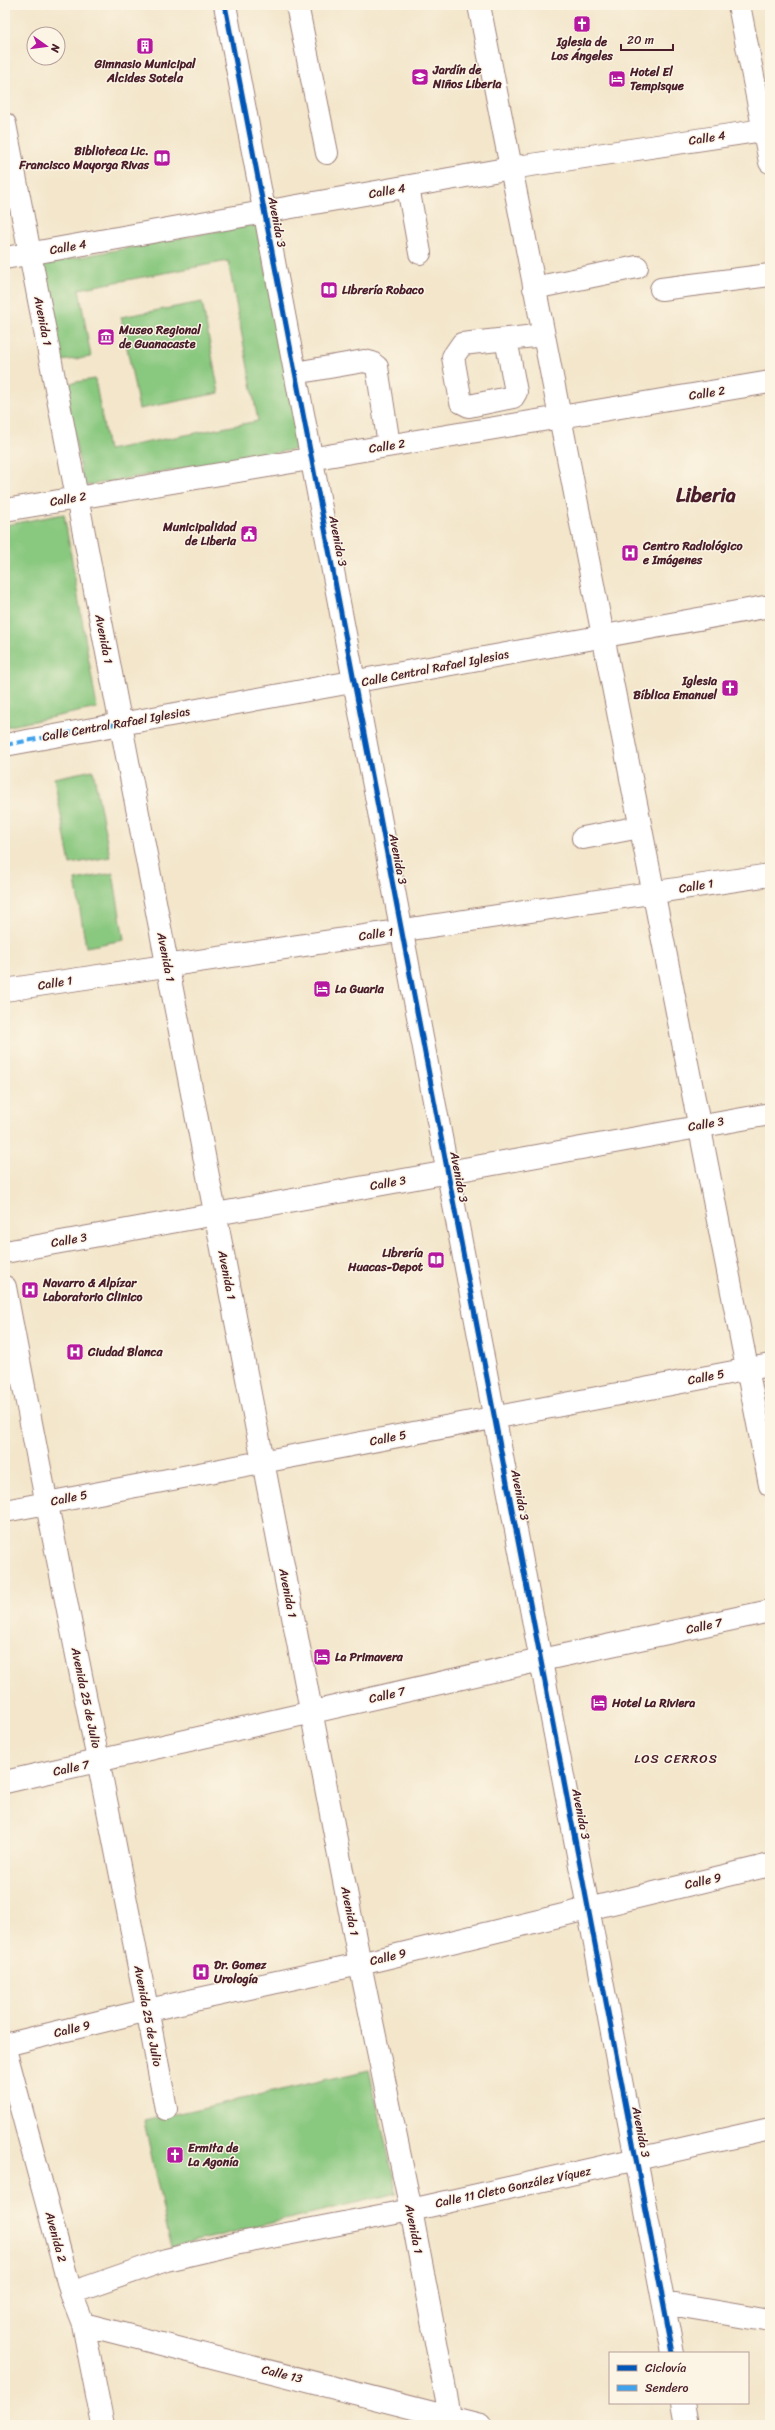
<svg xmlns="http://www.w3.org/2000/svg" width="775" height="2430" font-family="Sriracha,sans-serif">
<rect width="100%" height="100%" fill="#fcf5e5"/>
<filter id="ink" filterUnits="userSpaceOnUse"><feTurbulence type="fractalNoise" baseFrequency=".025" numOctaves="2"/><feDisplacementMap in="SourceGraphic" scale="8" xChannelSelector="R" yChannelSelector="G"/><feConvolveMatrix kernelMatrix="1 2 1 2 8 2 1 2 1" color-interpolation-filters="sRGB"/></filter>
<filter id="wash" filterUnits="userSpaceOnUse"><feTurbulence type="fractalNoise" baseFrequency=".012" numOctaves="4" result="noise"/><feDisplacementMap in="SourceGraphic" scale="16" xChannelSelector="R" yChannelSelector="G"/><feGaussianBlur stdDeviation="0.9" result="paint"/><feColorMatrix in="noise" values="0 0 0 0 0 0 0 0 0 0 0 0 0 0 0 0 0 1.4 0 .05"/><feComposite in="paint" operator="in"/></filter>
<g filter="url(#wash)">
<rect width="100%" height="100%" fill="#f3e6cb"/>
<path fill="#89c87f" stroke="#6a7455" d="M 256,224 L 303,448 L 84,486 L 64,384 L 95,379 L 108,450 L 258,421 L 228,261 L 79,289 L 91,357 L 60,361 L 42,264 Z
M 202,302 L 219,393 L 139,409 L 121,317 Z
M 64,514 L 97,708 L 5,727 L 5,525 Z
M 93,770 L 110,857 L 70,864 L 54,778 Z
M 113,873 L 124,940 L 86,947 L 75,880 Z
M 369,2070 L 397,2193 L 171,2247 L 144,2121 Z"/>
</g>
<g filter="url(#ink)">
<g fill="none" stroke-linecap="round" stroke-linejoin="round">
<g stroke="#9e827b" stroke-width="24">
<path id="minor" d="M 225,5 L 673,2353
M 297,5 L 327,153
M 479,5 L 770,1485
M 739,5 L 770,162
M 5,124 L 360,1964 L 411,2210 L 450,2416 L 447,2425
M 408,187 L 420,253
M 5,258 L 511,168 L 770,129
M 534,288 L 637,267
M 661,289 L 770,275
M 506,339 L 516,392 L 513,397 L 469,406 L 461,402 L 453,357 L 462,344 L 544,335
M 295,373 L 364,361 L 372,363 L 377,367 L 389,445
M 5,510 L 770,382
M 5,745 L 770,606
M 583,838 L 640,827
M 5,990 L 770,875
M 5,1252 L 770,1114
M 5,1287 C 56,1561 115,1834 166,2109
M 5,1511 L 770,1365
M 5,1782 L 541,1660 L 770,1611
M 5,2045 L 148,2010 L 360,1964 L 770,1865
M 5,2049 L 71,2293 L 83,2324 L 103,2425
M 71,2293 L 166,2260 L 235,2244 L 411,2210 L 770,2129
M 664,2303 L 770,2321
M 83,2324 L 480,2425
M 683,2403 L 687,2425"/>
</g>
<use href="#minor" stroke="#fff" stroke-width="22"/>
<path stroke="#40a2eb" stroke-width="4" stroke-dasharray="8 4" stroke-linecap="butt" d="M 5,745 L 121,723"/>
<g stroke="#fcf5e5" stroke-width="8">
<path id="cycleway" d="M 225,5 L 673,2353"/>
</g>
<use href="#cycleway" stroke="#0057b8" stroke-width="5"/>
</g>
</g>
<defs>
<g id="church-square" transform="scale(0.9)"><rect x="-9" y="-9" width="18" height="18" rx="4" fill="#b5179e" stroke="#fcf5e5"/><path d="M-1.2-6h2.4v3.5h3.3v2.4h-3.3V6h-2.4V-.1h-3.3v-2.4h3.3Z" fill="#fff"/></g>
<g id="building-square" transform="scale(0.9)"><rect x="-9" y="-9" width="18" height="18" rx="4" fill="#b5179e" stroke="#fcf5e5"/><path d="M-4-6H4V6H1V3H-1V6H-4ZM-2.5-4.3h1.7v1.8h-1.7ZM.8-4.3h1.7v1.8H.8ZM-2.5-1h1.7V.8h-1.7ZM.8-1h1.7V.8H.8Z" fill="#fff"/></g>
<g id="school-square" transform="scale(0.9)"><rect x="-9" y="-9" width="18" height="18" rx="4" fill="#b5179e" stroke="#fcf5e5"/><path d="M0-5L7-2L0 1L-7-2ZM-4 1L0 2.5L4 1V4Q0 6-4 4Z" fill="#fff"/></g>
<g id="hotel-square" transform="scale(0.9)"><rect x="-9" y="-9" width="18" height="18" rx="4" fill="#b5179e" stroke="#fcf5e5"/><path d="M-6-4.5h1.5V1H6V5H4.5V3h-9V5H-6ZM-4 0a1.8 1.8 0 1 1 3.6 0ZM.5 0V-2.5h3Q6-2.5 6 0Z" fill="#fff"/></g>
<g id="library-square" transform="scale(0.9)"><rect x="-9" y="-9" width="18" height="18" rx="4" fill="#b5179e" stroke="#fcf5e5"/><path d="M-6-4Q-3-5.5-.7-3.5V5Q-3 3-6 4ZM6-4Q3-5.5 .7-3.5V5Q3 3 6 4Z" fill="#fff"/></g>
<g id="museum-square" transform="scale(0.9)"><rect x="-9" y="-9" width="18" height="18" rx="4" fill="#b5179e" stroke="#fcf5e5"/><path d="M0-6L6-3V-2H-6V-3ZM-5-1h2V3h-2ZM-1-1h2V3h-2ZM3-1h2V3H3ZM-6 4H6V6H-6Z" fill="#fff"/></g>
<g id="civic-square" transform="scale(0.9)"><rect x="-9" y="-9" width="18" height="18" rx="4" fill="#b5179e" stroke="#fcf5e5"/><path d="M-.6-6.5H3V-4.5H.6V-3L4-1V1h2V6H-6V1h2V-1L-.6-3ZM-1.2 2.5V6h2.4V2.5Z" fill="#fff"/></g>
<g id="hospital-square" transform="scale(0.9)"><rect x="-9" y="-9" width="18" height="18" rx="4" fill="#b5179e" stroke="#fcf5e5"/><path d="M-5-5h3v3.5h4V-5h3V5h-3V1.5h-4V5h-3Z" fill="#fff"/></g>
</defs>
<g fill-rule="evenodd">
<use href="#church-square" x="582" y="24"/>
<use href="#building-square" x="145" y="46"/>
<use href="#school-square" x="420" y="77"/>
<use href="#hotel-square" x="617" y="79"/>
<use href="#library-square" x="162" y="158"/>
<use href="#library-square" x="329" y="290"/>
<use href="#museum-square" x="106" y="337"/>
<use href="#civic-square" x="249" y="534"/>
<use href="#hospital-square" x="630" y="553"/>
<use href="#church-square" x="730" y="688"/>
<use href="#hotel-square" x="322" y="989"/>
<use href="#library-square" x="436" y="1260"/>
<use href="#hospital-square" x="30" y="1290"/>
<use href="#hospital-square" x="75" y="1352"/>
<use href="#hotel-square" x="322" y="1657"/>
<use href="#hotel-square" x="599" y="1703"/>
<use href="#hospital-square" x="201" y="1972"/>
<use href="#church-square" x="175" y="2155"/>
</g>
<g text-anchor="middle" dominant-baseline="central" stroke-width="3" stroke-linejoin="round" paint-order="stroke">
<g font-size="12" font-weight="bold" fill="#4a1f2b" stroke="#fcf5e5" text-anchor="start">
<text x="582" y="42" text-anchor="middle">Iglesia de<tspan x="582" dy="14">Los Ángeles</tspan></text>
<text x="145" y="64" text-anchor="middle">Gimnasio Municipal<tspan x="145" dy="14">Alcides Sotela</tspan></text>
<text x="433" y="70">Jardín de<tspan x="433" dy="14">Niños Liberia</tspan></text>
<text x="630" y="72">Hotel El<tspan x="630" dy="14">Tempisque</tspan></text>
<text x="149" y="151" text-anchor="end">Biblioteca Lic.<tspan x="149" dy="14">Francisco Mayorga Rivas</tspan></text>
<text x="342" y="290">Librería Robaco</text>
<text x="119" y="330">Museo Regional<tspan x="119" dy="14">de Guanacaste</tspan></text>
<text x="236" y="527" text-anchor="end">Municipalidad<tspan x="236" dy="14">de Liberia</tspan></text>
<text x="643" y="546">Centro Radiológico<tspan x="643" dy="14">e Imágenes</tspan></text>
<text x="717" y="681" text-anchor="end">Iglesia<tspan x="717" dy="14">Bíblica Emanuel</tspan></text>
<text x="335" y="989">La Guaria</text>
<text x="423" y="1253" text-anchor="end">Librería<tspan x="423" dy="14">Huacas-Depot</tspan></text>
<text x="43" y="1283">Navarro &amp; Alpízar<tspan x="43" dy="14">Laboratorio Clinico</tspan></text>
<text x="88" y="1352">Ciudad Blanca</text>
<text x="335" y="1657">La Primavera</text>
<text x="612" y="1703">Hotel La Riviera</text>
<text x="214" y="1965">Dr. Gomez<tspan x="214" dy="14">Urología</tspan></text>
<text x="188" y="2148">Ermita de<tspan x="188" dy="14">La Agonía</tspan></text>
</g>
<g font-size="12" fill="#4a1f2b" stroke="#fcf5e5">
<text transform="translate(707 138) rotate(-9)">Calle 4</text>
<text transform="translate(387 191) rotate(-10)">Calle 4</text>
<text transform="translate(277 222) rotate(79)">Avenida 3</text>
<text transform="translate(68 247) rotate(-10)">Calle 4</text>
<text transform="translate(43 321) rotate(79)">Avenida 1</text>
<text transform="translate(707 393) rotate(-9)">Calle 2</text>
<text transform="translate(387 446) rotate(-9)">Calle 2</text>
<text transform="translate(68 499) rotate(-10)">Calle 2</text>
<text transform="translate(338 541) rotate(79)">Avenida 3</text>
<text transform="translate(104 639) rotate(79)">Avenida 1</text>
<text transform="translate(435 668) rotate(-11)">Calle Central Rafael Iglesias</text>
<text transform="translate(116 724) rotate(-10)">Calle Central Rafael Iglesias</text>
<text transform="translate(398 859) rotate(79)">Avenida 3</text>
<text transform="translate(696 886) rotate(-9)">Calle 1</text>
<text transform="translate(376 934) rotate(-8)">Calle 1</text>
<text transform="translate(166 957) rotate(79)">Avenida 1</text>
<text transform="translate(55 983) rotate(-9)">Calle 1</text>
<text transform="translate(706 1124) rotate(-10)">Calle 3</text>
<text transform="translate(459 1177) rotate(79)">Avenida 3</text>
<text transform="translate(388 1183) rotate(-10)">Calle 3</text>
<text transform="translate(69 1240) rotate(-10)">Calle 3</text>
<text transform="translate(227 1275) rotate(79)">Avenida 1</text>
<text transform="translate(706 1377) rotate(-11)">Calle 5</text>
<text transform="translate(388 1438) rotate(-11)">Calle 5</text>
<text transform="translate(520 1495) rotate(79)">Avenida 3</text>
<text transform="translate(69 1498) rotate(-11)">Calle 5</text>
<text transform="translate(288 1593) rotate(79)">Avenida 1</text>
<text transform="translate(704 1626) rotate(-12)">Calle 7</text>
<text transform="translate(387 1695) rotate(-13)">Calle 7</text>
<text transform="translate(86 1698) rotate(78)">Avenida 25 de Julio</text>
<text transform="translate(71 1768) rotate(-12)">Calle 7</text>
<text transform="translate(581 1814) rotate(79)">Avenida 3</text>
<text transform="translate(703 1881) rotate(-13)">Calle 9</text>
<text transform="translate(350 1911) rotate(79)">Avenida 1</text>
<text transform="translate(388 1957) rotate(-14)">Calle 9</text>
<text transform="translate(148 2016) rotate(79)">Avenida 25 de Julio</text>
<text transform="translate(72 2029) rotate(-14)">Calle 9</text>
<text transform="translate(641 2132) rotate(79)">Avenida 3</text>
<text transform="translate(513 2187) rotate(-12)">Calle 11 Cleto González Víquez</text>
<text transform="translate(414 2229) rotate(79)">Avenida 1</text>
<text transform="translate(56 2237) rotate(75)">Avenida 2</text>
<text transform="translate(282 2374) rotate(14)">Calle 13</text>
</g>
<g font-size="13" letter-spacing="1" fill="#4a1f2b" stroke="#fcf5e5">
<text x="676" y="1758">LOS CERROS</text>
</g>
<g font-size="20" font-weight="bold" fill="#4a1f2b" stroke="#fcf5e5">
<text x="706" y="495">Liberia</text>
</g>
</g>
<rect width="775" height="2430" fill="none" stroke="#fcf5e5" stroke-width="20"/>
<rect x="609" y="2352" width="140" height="52" fill="#fcf5e5" stroke="#b59f9b"/>
<rect x="617" y="2365" width="20" height="6" fill="#0057b8" stroke="#b59f9b"/>
<text x="645" y="2372" font-size="12" fill="#4a1f2b">Ciclovía</text>
<rect x="617" y="2385" width="20" height="6" fill="#40a2eb" stroke="#b59f9b"/>
<text x="645" y="2392" font-size="12" fill="#4a1f2b">Sendero</text>
<g transform="translate(46 46) rotate(104)"><circle r="19" fill="#fcf5e5" stroke="#b59f9b"/>
<path d="M0-3L7 15L0 10L-7 15Z" fill="#b5179e"/>
<text y="-6" font-size="11" font-weight="bold" text-anchor="middle" fill="#4a1f2b">N</text>
</g>
<path d="M621 44v6h52v-6" fill="none" stroke="#4a1f2b" stroke-width="2"/>
<text x="627" y="44" font-size="12" fill="#4a1f2b" stroke="#fcf5e5" stroke-width="3" paint-order="stroke">20 m</text>
</svg>
